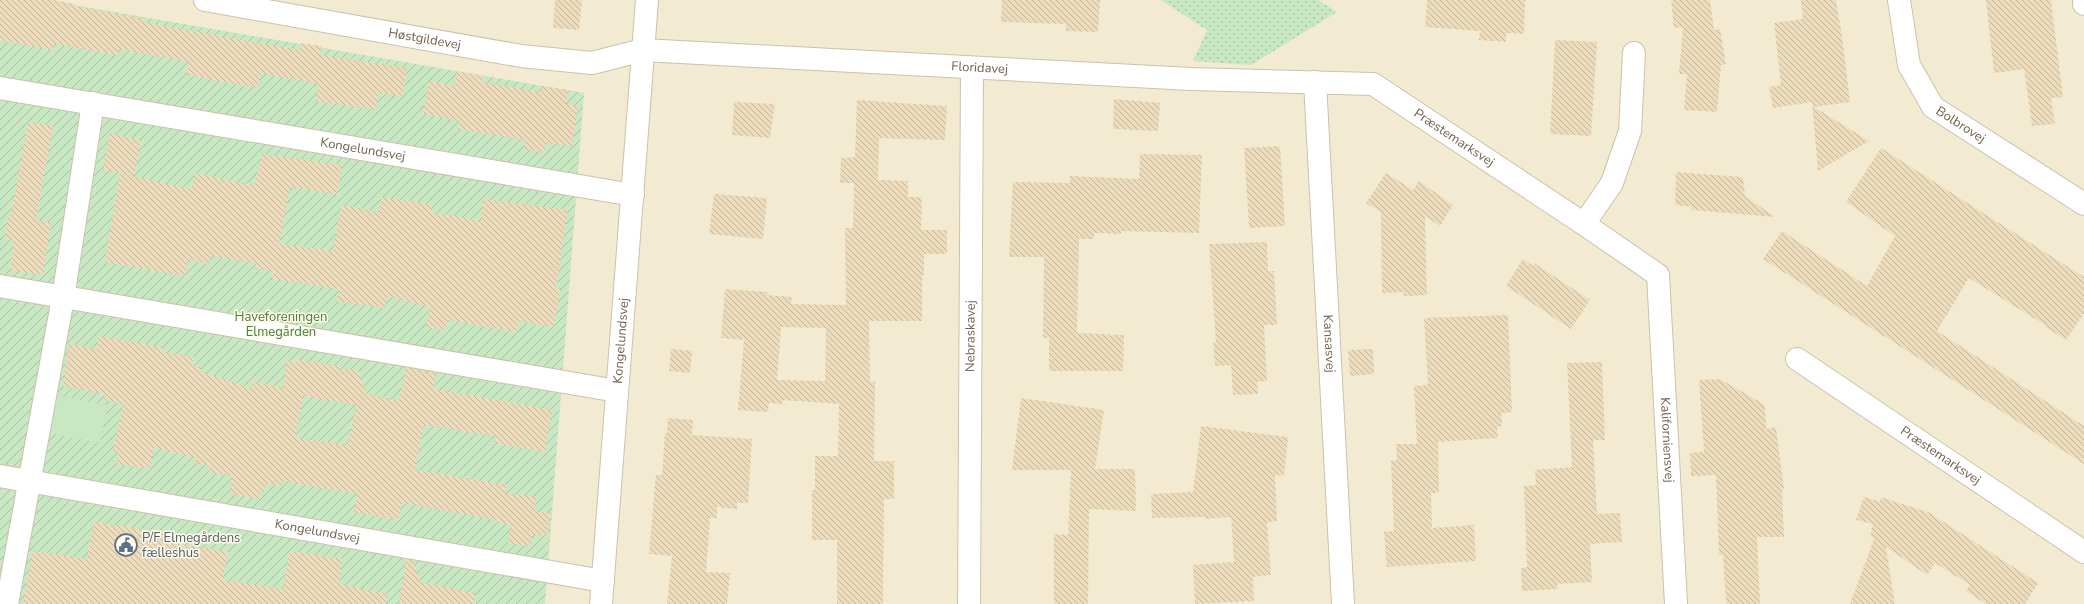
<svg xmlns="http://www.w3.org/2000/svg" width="2084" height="604" font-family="'Nunito Sans',sans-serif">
<defs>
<pattern id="grass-dots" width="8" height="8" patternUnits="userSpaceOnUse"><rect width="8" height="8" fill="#c8e7c3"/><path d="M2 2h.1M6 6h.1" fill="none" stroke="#a7bfa0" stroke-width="1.8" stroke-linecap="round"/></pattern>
<pattern id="garden-furrows" width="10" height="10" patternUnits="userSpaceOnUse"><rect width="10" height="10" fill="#c8e7c3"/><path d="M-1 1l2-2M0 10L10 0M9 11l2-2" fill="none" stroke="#a7bfa0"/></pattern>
<pattern id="building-back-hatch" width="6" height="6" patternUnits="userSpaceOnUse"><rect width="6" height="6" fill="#ecdcbb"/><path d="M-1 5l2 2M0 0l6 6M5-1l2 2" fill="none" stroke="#c4b69a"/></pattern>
</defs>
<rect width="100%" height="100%" fill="#fbf8e3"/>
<path fill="#f2ebd2" d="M 0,0 L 2084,0 L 2084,604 L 0,604 Z"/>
<path fill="url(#grass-dots)" d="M 1161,0 L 1318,0 L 1337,12 L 1251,65 L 1193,61 L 1207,30 Z"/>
<path fill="url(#garden-furrows)" d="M 0,0 L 45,0 L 584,93 L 545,604 L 0,604 Z"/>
<path fill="#c8e7c3" d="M 54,395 L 107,405 L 100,443 L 47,433 Z"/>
<path fill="url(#building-back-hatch)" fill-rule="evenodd" d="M 0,0 L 53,0 L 75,4 L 75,6 L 144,19 L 144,22 L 257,43 L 300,50 L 301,43 L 322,46 L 320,55 L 407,68 L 403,96 L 379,93 L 376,110 L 316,101 L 319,84 L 261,73 L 258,88 L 187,75 L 189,62 L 119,49 L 118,55 L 54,44 L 53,50 L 0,40 Z
M 555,0 L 582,0 L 579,30 L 553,28 Z
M 1002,0 L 1100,0 L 1098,32 L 1066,31 L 1066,24 L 1001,22 Z
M 1427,0 L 1525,0 L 1524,34 L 1506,33 L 1506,42 L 1479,40 L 1480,31 L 1425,27 Z
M 1671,0 L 1710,0 L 1714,30 L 1720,29 L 1726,64 L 1721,65 L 1717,112 L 1684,110 L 1687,74 L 1679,74 L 1683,27 L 1674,28 Z
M 1801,0 L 1836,0 L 1842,36 L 1850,102 L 1814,107 L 1869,141 L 1818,171 L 1812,102 L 1773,108 L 1769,87 L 1781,85 L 1774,23 L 1803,19 Z
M 1986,0 L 2051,0 L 2063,97 L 2051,98 L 2055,124 L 2032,126 L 2024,69 L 1994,73 Z
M 1555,40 L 1597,42 L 1591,136 L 1550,134 Z
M 457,71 L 484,76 L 482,82 L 541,92 L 542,86 L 568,90 L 566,104 L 578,106 L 572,146 L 546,143 L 544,152 L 524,149 L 525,140 L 458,129 L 460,121 L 423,114 L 429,81 L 454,86 Z
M 1114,99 L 1160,103 L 1158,131 L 1113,129 Z
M 857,100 L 947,106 L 945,140 L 879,138 L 878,180 L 908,181 L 908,197 L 922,197 L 921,230 L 947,230 L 947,254 L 924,254 L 924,275 L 922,275 L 922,321 L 869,321 L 870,382 L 875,382 L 874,461 L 894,461 L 894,499 L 884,499 L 883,604 L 837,604 L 837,540 L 812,540 L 812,490 L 815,490 L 815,456 L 838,456 L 839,404 L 783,400 L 782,404 L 769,403 L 768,412 L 738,410 L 744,340 L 721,338 L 725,289 L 767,292 L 767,295 L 792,297 L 791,304 L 846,305 L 845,228 L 853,228 L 854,183 L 840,183 L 841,158 L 855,157 ZM 781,327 L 826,328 L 825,381 L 777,380 Z
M 734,102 L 775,104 L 770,138 L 732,135 Z
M 28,122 L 53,126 L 36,220 L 51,222 L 43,275 L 10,270 L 14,240 L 5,239 L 8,216 L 11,216 Z
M 110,134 L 141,140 L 134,176 L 103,170 Z
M 1280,146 L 1285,226 L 1249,228 L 1244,148 Z
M 1881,148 L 2084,277 L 2084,313 L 2066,340 L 2045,327 L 2045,325 L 1969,278 L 1937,331 L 2084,426 L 2084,464 L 1763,259 L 1782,231 L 1867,286 L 1895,236 L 1846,202 Z
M 262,154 L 342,165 L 337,194 L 290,187 L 279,244 L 333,251 L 341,205 L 379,212 L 381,197 L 432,204 L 431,212 L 481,221 L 483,199 L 568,210 L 556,289 L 560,290 L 554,327 L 519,321 L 517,332 L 449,320 L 445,330 L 426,327 L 430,307 L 387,297 L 385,308 L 337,301 L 339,289 L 272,279 L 274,272 L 255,268 L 256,263 L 210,256 L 209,264 L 188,259 L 185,276 L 105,262 L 120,174 L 191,189 L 195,174 L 255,185 Z
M 1140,154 L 1202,155 L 1199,233 L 1121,231 L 1121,234 L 1094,233 L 1094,239 L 1079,239 L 1077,333 L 1124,335 L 1123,371 L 1049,371 L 1049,338 L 1043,338 L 1044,257 L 1009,257 L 1013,182 L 1070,183 L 1070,176 L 1139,179 Z
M 1676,172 L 1743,177 L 1745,196 L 1775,217 L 1691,210 L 1692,207 L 1675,205 Z
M 1386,173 L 1413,190 L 1419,181 L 1453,205 L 1440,226 L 1425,216 L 1427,295 L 1404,296 L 1403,292 L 1382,293 L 1381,212 L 1366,203 Z
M 714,194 L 767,198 L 763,239 L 709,234 Z
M 1267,242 L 1268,271 L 1274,271 L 1277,325 L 1264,325 L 1267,381 L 1257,382 L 1258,394 L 1233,395 L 1231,365 L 1215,366 L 1213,342 L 1216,342 L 1209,244 Z
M 1523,259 L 1533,266 L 1534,263 L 1590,300 L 1571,329 L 1506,286 Z
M 1508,315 L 1512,412 L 1501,413 L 1502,426 L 1497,427 L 1498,438 L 1438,442 L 1439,493 L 1431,493 L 1432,528 L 1474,525 L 1476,561 L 1387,567 L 1384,532 L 1394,531 L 1391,461 L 1397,460 L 1396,444 L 1417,444 L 1414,386 L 1428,385 L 1424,318 Z
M 99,336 L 162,347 L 161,351 L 193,357 L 192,365 L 201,367 L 201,372 L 251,388 L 252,381 L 283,388 L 287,361 L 296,362 L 296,359 L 339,366 L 339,369 L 358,370 L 367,394 L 399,401 L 406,368 L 436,373 L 434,389 L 552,410 L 545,452 L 495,443 L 496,436 L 424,425 L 415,470 L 506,485 L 505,493 L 537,497 L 535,512 L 550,513 L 548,535 L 532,535 L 531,546 L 508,543 L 511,524 L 497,523 L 498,520 L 402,503 L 398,520 L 354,512 L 357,494 L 282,481 L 281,486 L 266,483 L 264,492 L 260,491 L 259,499 L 230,494 L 232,476 L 209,472 L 210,466 L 195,463 L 196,458 L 154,448 L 149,469 L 117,464 L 119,453 L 113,452 L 123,404 L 104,400 L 105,394 L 63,386 L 69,344 L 97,349 ZM 303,396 L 356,405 L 348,445 L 296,438 Z
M 671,349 L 692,351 L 690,373 L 669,371 Z
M 1373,349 L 1374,374 L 1350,376 L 1348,350 Z
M 1602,362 L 1605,440 L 1593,440 L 1597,514 L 1620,513 L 1622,542 L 1590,544 L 1592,582 L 1557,584 L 1558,589 L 1522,591 L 1521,568 L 1527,567 L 1524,486 L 1536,485 L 1535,470 L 1572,467 L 1567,363 Z
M 1720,379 L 1765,405 L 1766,429 L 1776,427 L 1784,489 L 1782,489 L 1784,537 L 1757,537 L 1760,604 L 1726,604 L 1723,555 L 1719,555 L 1716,475 L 1691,476 L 1690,453 L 1704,452 L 1699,380 Z
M 1021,398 L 1104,410 L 1095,469 L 1135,469 L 1136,511 L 1089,509 L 1088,604 L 1054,604 L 1054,534 L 1068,535 L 1071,470 L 1012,470 Z
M 668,418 L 693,420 L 692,435 L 752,439 L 748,503 L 737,503 L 737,509 L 717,507 L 717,518 L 710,518 L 706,572 L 730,573 L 727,604 L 667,604 L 672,556 L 649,554 L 656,474 L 662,475 L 665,433 L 667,433 Z
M 1201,426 L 1288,437 L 1284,476 L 1275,475 L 1277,521 L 1267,522 L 1271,575 L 1253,577 L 1254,601 L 1195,604 L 1193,565 L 1234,562 L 1231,517 L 1205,519 L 1205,517 L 1152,518 L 1151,494 L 1193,492 Z
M 1864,497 L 1880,502 L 1881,497 L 1930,513 L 2038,583 L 2025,604 L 1986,604 L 1966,591 L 1970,585 L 1935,563 L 1927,575 L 1886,547 L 1895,604 L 1850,604 L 1874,539 L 1870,536 L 1873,524 L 1856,520 Z
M 94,521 L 116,526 L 117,525 L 181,536 L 179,544 L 228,552 L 223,580 L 283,589 L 290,551 L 342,559 L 339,584 L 387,594 L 386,604 L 23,604 L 33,551 L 87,559 Z
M 406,559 L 412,560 L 422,583 L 475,593 L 474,604 L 399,604 Z"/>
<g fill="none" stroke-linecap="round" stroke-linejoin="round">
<g stroke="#cbc2ab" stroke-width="24">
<g id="minor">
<path id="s1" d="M 205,0 L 521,56 L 592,63 L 643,50 L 1191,79 L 1373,84 L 1584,224 L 1658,275 L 1676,604"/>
<path id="s2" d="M 1899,0 L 1909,65 L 1933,107 L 2084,204"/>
<path d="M 2084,0 L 2084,4"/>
<path id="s3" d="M 1315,82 L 1343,604"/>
<path id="s4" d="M 0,88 L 633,195"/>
<path d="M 1584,224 L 1612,183 L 1630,131 L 1634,53"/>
<path d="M 0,286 L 617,391"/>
<path id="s5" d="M 1797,359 L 2084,552"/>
<path id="s6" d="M 0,476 L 603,581"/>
<path d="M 7,604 L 63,298 L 93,103"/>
<path id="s7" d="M 601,604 L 647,0"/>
<path id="s8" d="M 969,604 L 972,68"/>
</g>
</g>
<use href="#minor" stroke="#fff" stroke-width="22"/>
</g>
<defs>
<g id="civic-ring" transform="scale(1.15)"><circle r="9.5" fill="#fefbe9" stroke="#5c6f8a" stroke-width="1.5"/><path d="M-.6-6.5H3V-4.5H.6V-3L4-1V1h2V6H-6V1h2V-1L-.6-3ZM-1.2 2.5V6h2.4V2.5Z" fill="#5c6f8a"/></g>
</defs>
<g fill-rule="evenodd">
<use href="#civic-ring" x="126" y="545"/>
</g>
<g text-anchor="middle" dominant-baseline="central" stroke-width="3" stroke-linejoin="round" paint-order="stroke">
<g font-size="13" fill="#71634b" stroke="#fefbe9">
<text stroke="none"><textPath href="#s1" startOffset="223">Høstgildevej</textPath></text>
<text stroke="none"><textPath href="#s1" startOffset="782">Floridavej</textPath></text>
<text stroke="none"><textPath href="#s2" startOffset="147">Bolbrovej</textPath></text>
<text stroke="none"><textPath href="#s1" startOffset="1273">Præstemarksvej</textPath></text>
<text stroke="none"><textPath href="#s4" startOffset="368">Kongelundsvej</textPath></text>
<text stroke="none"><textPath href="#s8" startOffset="268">Nebraskavej</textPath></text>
<text stroke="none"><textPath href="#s7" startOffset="264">Kongelundsvej</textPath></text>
<text stroke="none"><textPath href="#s3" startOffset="262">Kansasvej</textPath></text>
<text stroke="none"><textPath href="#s1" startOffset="1684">Kaliforniensvej</textPath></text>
<text stroke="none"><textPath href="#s5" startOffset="173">Præstemarksvej</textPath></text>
<text stroke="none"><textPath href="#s6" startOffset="322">Kongelundsvej</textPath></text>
</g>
<g font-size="13" fill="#487c46" stroke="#fefbe9">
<text x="281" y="317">Haveforeningen<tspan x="281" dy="15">Elmegården</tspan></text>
</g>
<g font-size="13" fill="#4e5e75" stroke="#fefbe9" text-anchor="start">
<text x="142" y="538">P/F Elmegårdens<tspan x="142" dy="15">fælleshus</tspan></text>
</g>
</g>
</svg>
